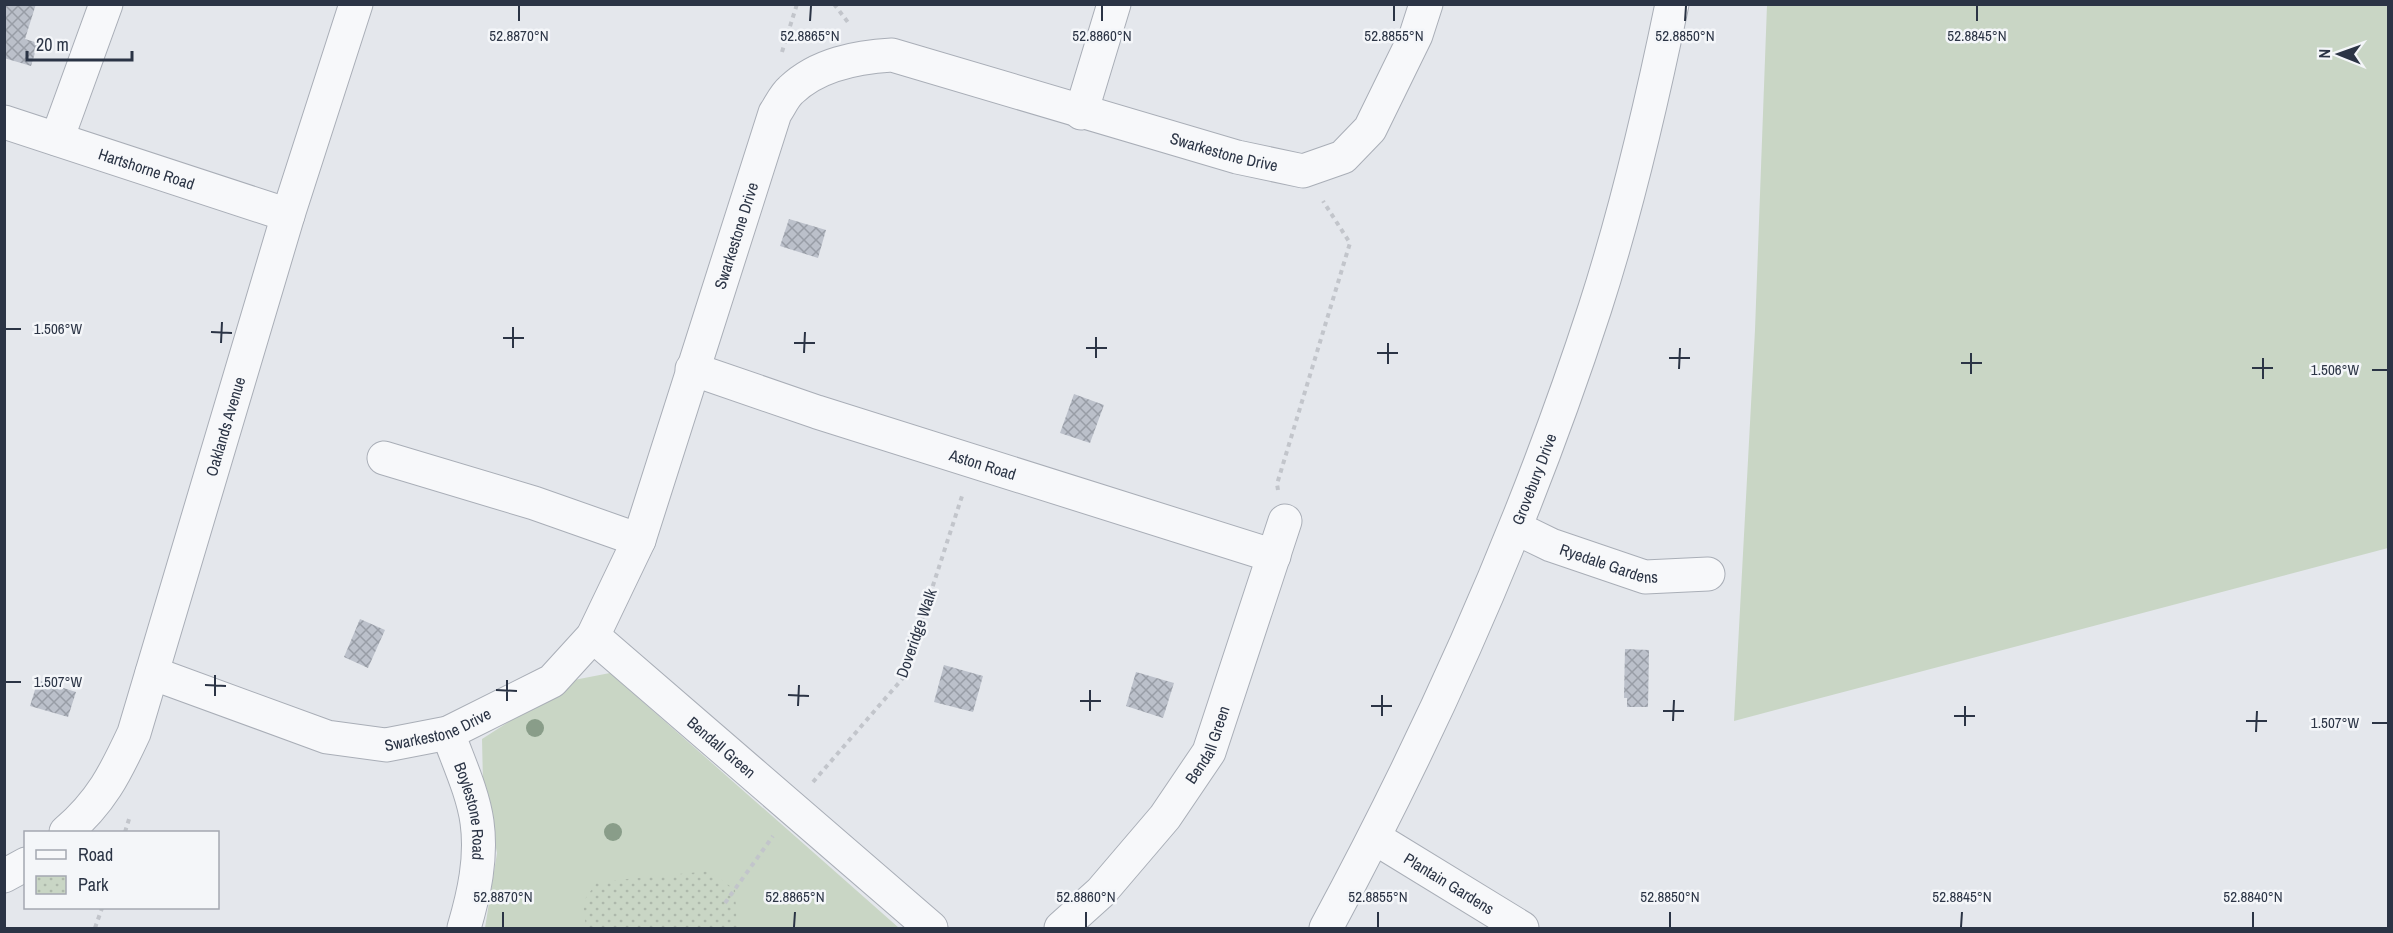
<svg xmlns="http://www.w3.org/2000/svg" width="2393" height="933" font-family="'Archivo Narrow',sans-serif">
<defs>
<pattern id="park-dots" width="8" height="8" patternUnits="userSpaceOnUse" patternTransform="scale(1.5)"><rect width="8" height="8" fill="#c9d6c5"/><path d="M2 2h.1M6 6h.1" fill="none" stroke="#adb8ab" stroke-width="1.8" stroke-linecap="round"/></pattern>
<pattern id="building-cross-hatch" width="8" height="8" patternUnits="userSpaceOnUse" patternTransform="scale(1.5)"><rect width="8" height="8" fill="#bbc0ca"/><path d="M0 0l8 8M0 8l8-8" fill="none" stroke="#989da6"/></pattern>
</defs>
<rect width="100%" height="100%" fill="#e4e7ec"/>
<path fill="#c9d6c5" d="M 1767,5 L 2388,5 L 2388,548 L 1734,721 L 1755,330 Z
M 610,673 L 899,928 L 485,928 L 497,853 L 483,783 L 482,739 L 574,680 Z"/>
<path fill="url(#park-dots)" d="M 710,871 L 735,890 L 737,928 L 586,928 L 583,902 L 597,882 Z"/>
<path fill="url(#building-cross-hatch)" d="M 5,4 L 36,4 L 25,39 L 38,43 L 31,66 L 4,58 Z
M 789,219 L 826,230 L 818,258 L 780,246 Z
M 1074,394 L 1104,405 L 1090,443 L 1060,433 Z
M 360,619 L 385,630 L 368,668 L 344,657 Z
M 1625,649 L 1649,650 L 1648,707 L 1627,707 L 1627,698 L 1624,698 Z
M 944,665 L 983,676 L 973,712 L 934,702 Z
M 1136,672 L 1174,683 L 1163,718 L 1126,706 Z
M 38,680 L 76,692 L 68,717 L 30,706 Z"/>
<g fill="none" stroke-linecap="round" stroke-linejoin="round">
<g stroke="#a9aeb7" stroke-width="35">
<g id="minor">
<path d="M 1081,113 L 1114,4"/>
<path id="s1" d="M 4,122 L 288,215"/>
<path d="M 57,139 L 106,4"/>
<path id="s2" d="M 692,369 L 817,412 L 1274,556"/>
<path d="M 384,458 L 534,503 L 639,540"/>
<path id="s3" d="M 1516,528 L 1551,545 L 1645,577 L 1708,574"/>
<path id="s4" d="M 593,636 L 931,928"/>
<path id="s5" d="M 152,673 L 327,737 L 386,745 L 448,733 L 552,681 L 593,636 L 639,540 L 775,113 C 780,106 784,96 791,90 C 818,64 857,57 892,55 L 1237,157 L 1303,171 L 1343,157 L 1370,129 L 1416,35 L 1426,4"/>
<path id="s6" d="M 448,733 C 458,761 473,793 477,822 C 482,858 474,894 464,928"/>
<path id="s7" d="M 66,832 C 101,802 115,774 134,733 L 288,215 L 356,4"/>
<path id="s8" d="M 1375,838 L 1522,928"/>
<path d="M 4,876 L 26,864"/>
<path id="s9" d="M 1061,928 L 1101,892 L 1165,817 L 1209,752 L 1285,521"/>
<path id="s10" d="M 1326,928 C 1433,730 1525,523 1595,308 C 1627,209 1651,106 1672,4"/>
</g>
</g>
<path stroke="#c2c5cb" stroke-width="4" stroke-dasharray="4.5 4.5" stroke-linecap="butt" d="M 834,4 L 850,25
M 782,52 L 797,4
M 1278,490 L 1277,484 L 1350,243 L 1323,201
M 813,782 L 903,678 L 963,493
M 125,832 L 130,816
M 725,903 L 773,836
M 95,928 L 102,908"/>
<use href="#minor" stroke="#f7f8fa" stroke-width="33"/>
</g>
<g fill="#899d89">
<circle cx="535" cy="728" r="9"/>
<circle cx="613" cy="832" r="9"/>
</g>
<path fill="none" stroke="#2b3445" stroke-width="2" d="M 519,21 L 519,6M 810,21 L 811,6M 1102,21 L 1102,6M 1394,21 L 1394,6M 1685,21 L 1686,6M 1977,21 L 1977,6M 6,329 L 21,329M 211,332 L 232,333M 503,338 L 524,338M 221,343 L 222,322M 794,343 L 815,343M 513,348 L 513,327M 1086,348 L 1107,348M 804,353 L 805,332M 1377,353 L 1398,353M 1096,358 L 1096,337M 1669,358 L 1690,358M 1961,363 L 1982,363M 1388,364 L 1388,343M 2252,368 L 2273,368M 1679,369 L 1680,348M 2372,370 L 2387,370M 1971,374 L 1971,353M 2263,379 L 2263,358M 6,682 L 21,682M 205,685 L 226,686M 496,690 L 517,691M 788,695 L 809,696M 215,696 L 215,675M 507,701 L 507,680M 1080,701 L 1101,701M 798,706 L 799,685M 1371,706 L 1392,706M 1090,711 L 1090,690M 1663,711 L 1684,711M 1382,716 L 1382,695M 1954,716 L 1975,716M 1673,721 L 1674,700M 2246,721 L 2267,721M 2372,723 L 2387,723M 1965,726 L 1965,706M 2256,732 L 2257,711M 503,927 L 503,912M 794,927 L 795,912M 1086,927 L 1086,912M 1378,927 L 1378,912M 1670,927 L 1670,912M 1961,927 L 1962,912M 2253,927 L 2253,912"/>
<g text-anchor="middle" dominant-baseline="central" stroke-width="5" stroke-linejoin="round" paint-order="stroke">
<g font-size="16" fill="#2b3445" stroke="#f4f6f9">
<text stroke="none"><textPath href="#s5" startOffset="1524">Swarkestone Drive</textPath></text>
<text stroke="none"><textPath href="#s1" startOffset="150">Hartshorne Road</textPath></text>
<text stroke="none"><textPath href="#s5" startOffset="912">Swarkestone Drive</textPath></text>
<text stroke="none"><textPath href="#s7" startOffset="441">Oaklands Avenue</textPath></text>
<text stroke="none"><textPath href="#s2" startOffset="306">Aston Road</textPath></text>
<text stroke="none"><textPath href="#s10" startOffset="495">Grovebury Drive</textPath></text>
<text stroke="none"><textPath href="#s3" startOffset="100">Ryedale Gardens</textPath></text>
<text transform="translate(916 633) rotate(-71)">Doveridge Walk</text>
<text stroke="none"><textPath href="#s5" startOffset="300">Swarkestone Drive</textPath></text>
<text stroke="none"><textPath href="#s9" startOffset="237">Bendall Green</textPath></text>
<text stroke="none"><textPath href="#s4" startOffset="170">Bendall Green</textPath></text>
<text stroke="none"><textPath href="#s6" startOffset="82">Boylestone Road</textPath></text>
<text stroke="none"><textPath href="#s8" startOffset="87">Plantain Gardens</textPath></text>
</g>
</g>
<g font-size="15" text-anchor="middle" fill="#2b3445" stroke="#f4f6f9" stroke-width="5" stroke-linejoin="round" paint-order="stroke">
<text x="519" y="41">52.8870°N</text>
<text x="810" y="41">52.8865°N</text>
<text x="1102" y="41">52.8860°N</text>
<text x="1394" y="41">52.8855°N</text>
<text x="1685" y="41">52.8850°N</text>
<text x="1977" y="41">52.8845°N</text>
<text x="58" y="334">1.506°W</text>
<text x="2335" y="375">1.506°W</text>
<text x="58" y="687">1.507°W</text>
<text x="2335" y="728">1.507°W</text>
<text x="503" y="902">52.8870°N</text>
<text x="795" y="902">52.8865°N</text>
<text x="1086" y="902">52.8860°N</text>
<text x="1378" y="902">52.8855°N</text>
<text x="1670" y="902">52.8850°N</text>
<text x="1962" y="902">52.8845°N</text>
<text x="2253" y="902">52.8840°N</text>
</g>
<rect width="2393" height="933" fill="none" stroke="#2b3445" stroke-width="12"/>
<rect x="24" y="831" width="195" height="78" fill="#f4f6f9" stroke="#a4a8b1" stroke-width="1.5"/>
<rect x="36" y="850" width="30" height="9" fill="#f7f8fa" stroke="#a4a8b1" stroke-width="1.5"/>
<text x="78" y="861" font-size="18" fill="#2b3445">Road</text>
<rect x="36" y="876" width="30" height="18" fill="url(#park-dots)" stroke="#a4a8b1" stroke-width="1.5"/>
<text x="78" y="891" font-size="18" fill="#2b3445">Park</text>
<g transform="translate(2339 54) rotate(271)" stroke="#f4f6f9" stroke-width="4.5" paint-order="stroke">
<path d="M0-4.5L10 22L0 15L-10 22Z" fill="#2b3445"/>
<text y="-9" font-size="16" font-weight="bold" text-anchor="middle" fill="#2b3445">N</text>
</g>
<path d="M27 51v9h105v-9" fill="none" stroke="#2b3445" stroke-width="3"/>
<text x="36" y="51" font-size="18" fill="#2b3445" stroke="#f4f6f9" stroke-width="4.5" paint-order="stroke">20 m</text>
</svg>
